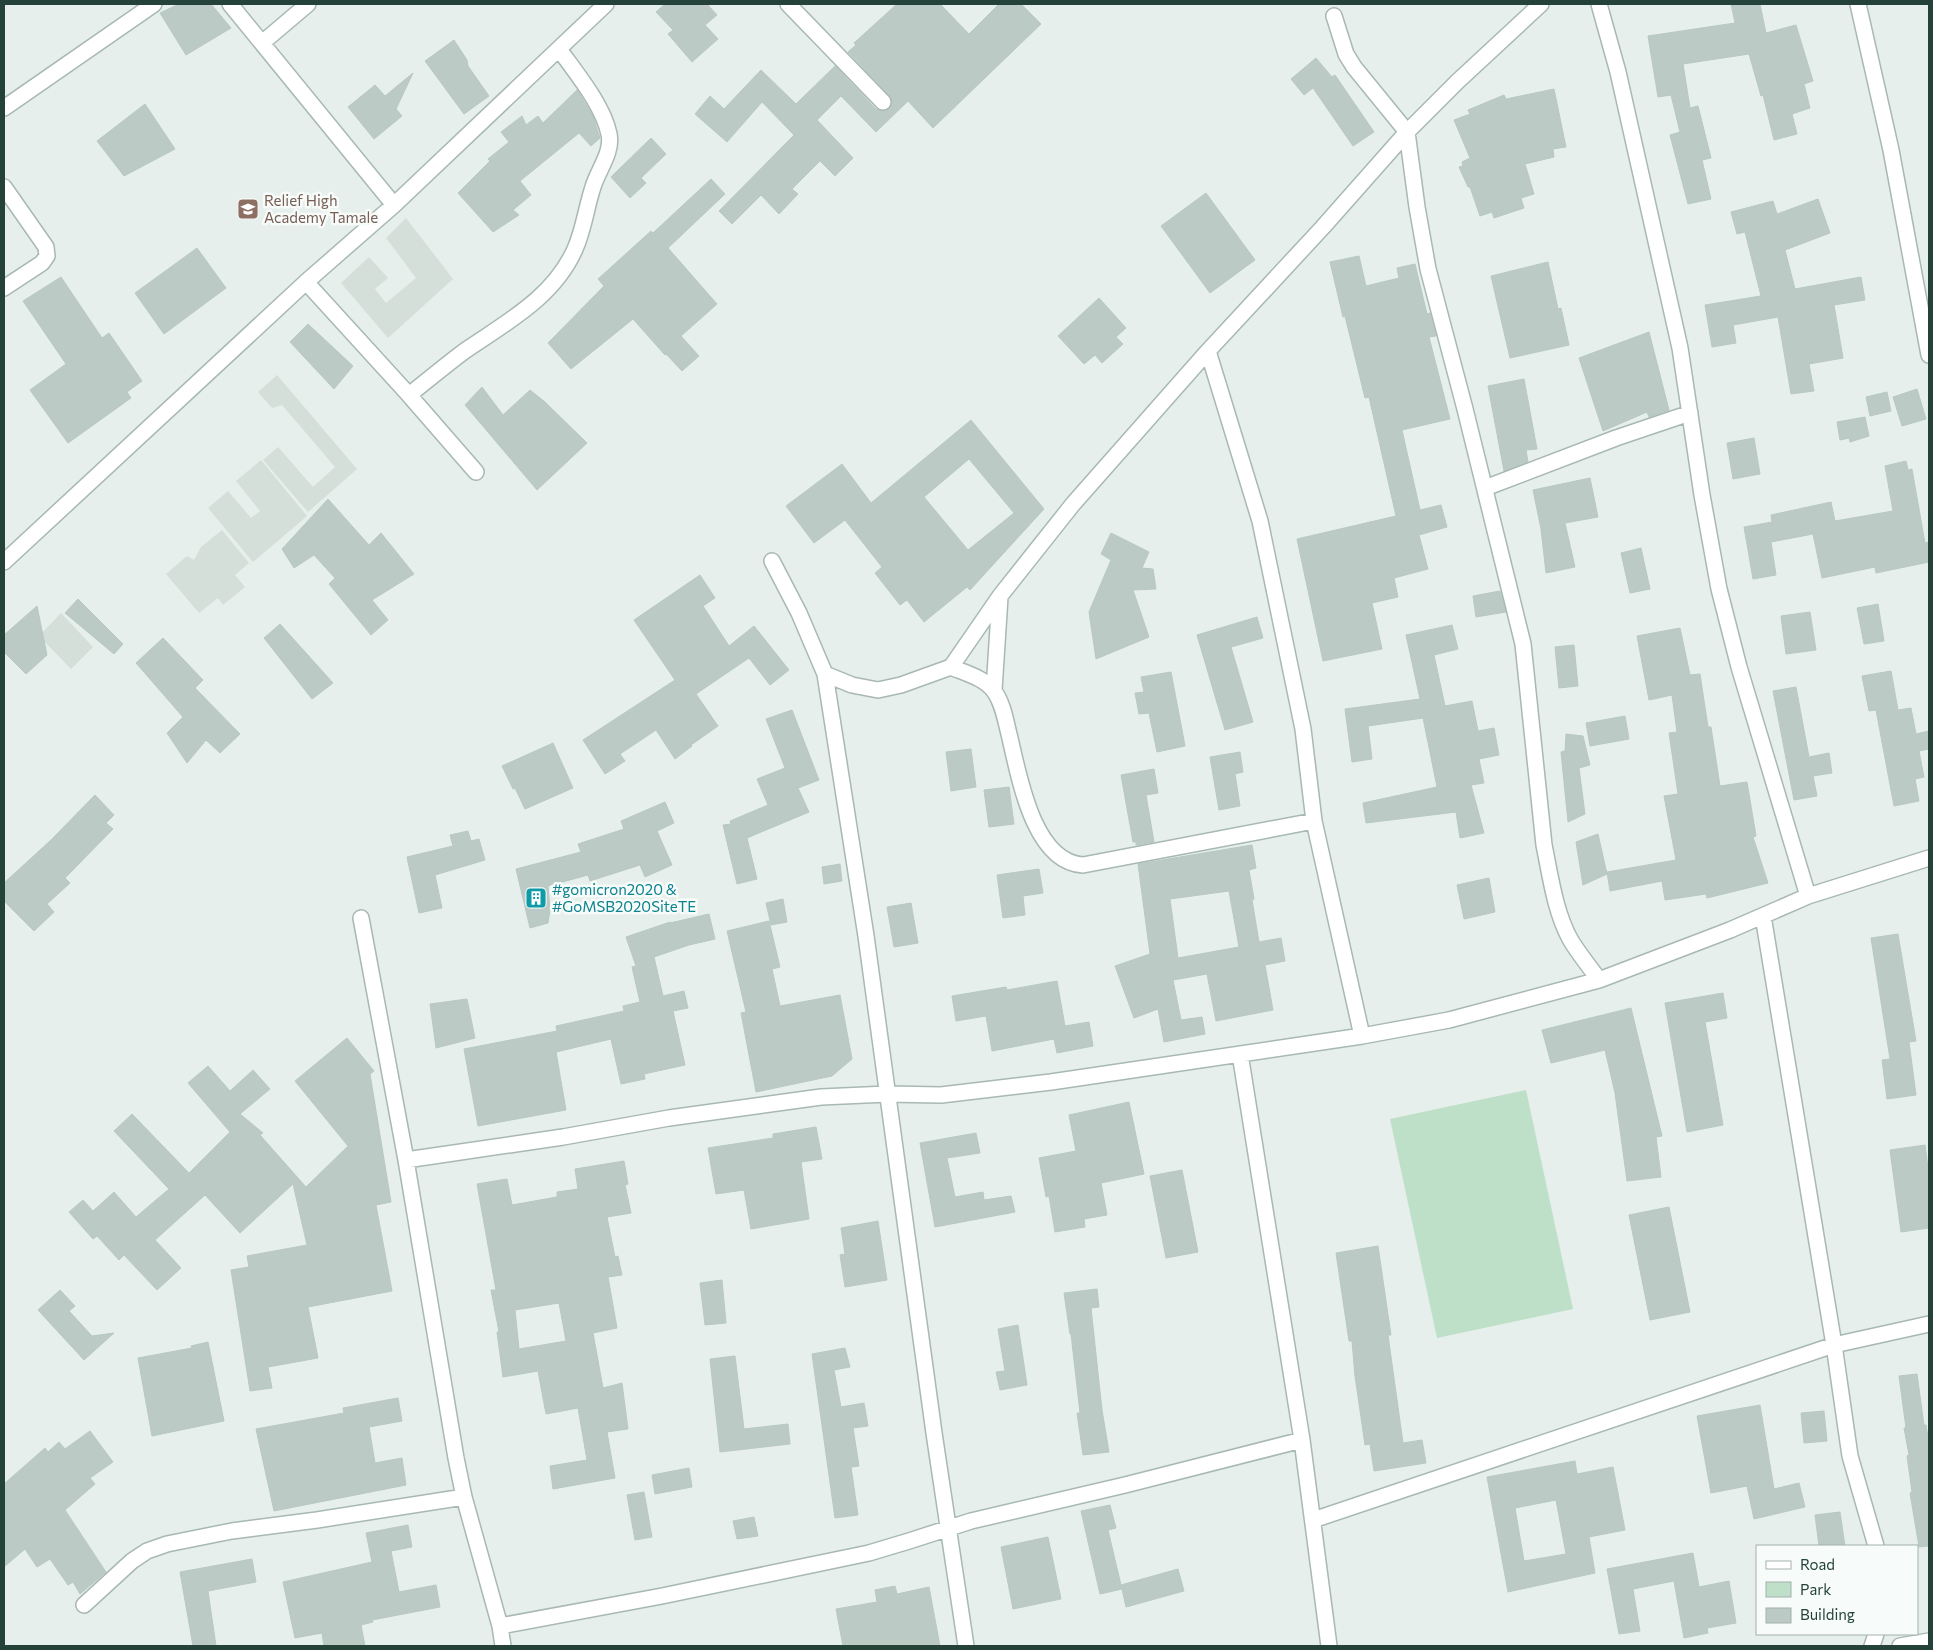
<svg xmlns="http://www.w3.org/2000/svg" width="1933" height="1650" font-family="Commissioner,sans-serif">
<rect width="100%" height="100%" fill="#e6efeb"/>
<path fill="#d4dfda" d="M 406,218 L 453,279 L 388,338 L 341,283 L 369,257 L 388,278 L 375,289 L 386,303 L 416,278 L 386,238 Z
M 277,375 L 357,469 L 308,512 L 263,460 L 278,447 L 313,487 L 335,467 L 282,405 L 272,408 L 258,392 Z
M 261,460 L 307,516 L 253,562 L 208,508 L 228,491 L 251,518 L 260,511 L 236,481 Z
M 222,530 L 249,563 L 235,575 L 245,587 L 223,605 L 218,598 L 199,613 L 166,574 L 187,556 L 194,560 L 201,547 Z
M 61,613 L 93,647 L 71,669 L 39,636 Z"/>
<path fill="#bfe0c8" d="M 1526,1090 L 1573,1309 L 1437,1338 L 1390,1119 Z"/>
<path fill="#bbcac4" stroke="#b8c9c2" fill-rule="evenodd" d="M 179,4 L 211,4 L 231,28 L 186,55 L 160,13 Z
M 665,4 L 707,4 L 717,15 L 705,25 L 718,39 L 692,62 L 668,34 L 673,30 L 656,12 Z
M 897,4 L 940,4 L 969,34 L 999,4 L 1021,4 L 1041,24 L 933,128 L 908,101 L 876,132 L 841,96 L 817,120 L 853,158 L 835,176 L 820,161 L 792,189 L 798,194 L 779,214 L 761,195 L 732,224 L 719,211 L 794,135 L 762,102 L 727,142 L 695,114 L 710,96 L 724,109 L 761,70 L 796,104 L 835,66 L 876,109 L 886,111 L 892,105 L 890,96 L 848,52 L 856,45 L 854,43 Z
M 1731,4 L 1760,4 L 1766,33 L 1796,25 L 1813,81 L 1804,84 L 1810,108 L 1792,114 L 1797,134 L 1774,140 L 1763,95 L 1761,96 L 1749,54 L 1683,64 L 1690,108 L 1698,106 L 1711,158 L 1702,160 L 1711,199 L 1688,204 L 1670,135 L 1680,132 L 1671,95 L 1658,97 L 1648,36 L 1735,23 Z
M 454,40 L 467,60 L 468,66 L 489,96 L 464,114 L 425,61 Z
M 1316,58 L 1332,77 L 1335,75 L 1374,132 L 1353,146 L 1313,88 L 1304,95 L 1291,79 Z
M 413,73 L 396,109 L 402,116 L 374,139 L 348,107 L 375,85 L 385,96 Z
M 1554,89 L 1566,147 L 1553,149 L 1554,157 L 1525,164 L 1534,194 L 1521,198 L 1524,208 L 1494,218 L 1492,212 L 1480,216 L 1470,187 L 1468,187 L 1459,167 L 1463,166 L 1462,162 L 1470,158 L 1454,120 L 1470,114 L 1468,110 L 1504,95 L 1506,99 Z
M 577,90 L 593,116 L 600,138 L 591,146 L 579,133 L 520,181 L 531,195 L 513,210 L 519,215 L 493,232 L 458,193 L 490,161 L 488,159 L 509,142 L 501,132 L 522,116 L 526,125 L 538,116 L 543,123 Z
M 145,104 L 175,149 L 124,176 L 97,141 Z
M 651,138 L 666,154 L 641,178 L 646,183 L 630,198 L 611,177 Z
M 711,179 L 725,194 L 668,248 L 717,304 L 681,336 L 699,356 L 682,371 L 666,354 L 665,355 L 633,319 L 571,369 L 548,343 L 604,286 L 598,279 L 651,231 L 653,233 Z
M 1206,193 L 1255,260 L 1210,293 L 1161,226 Z
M 1818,199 L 1830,233 L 1785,250 L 1795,289 L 1861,277 L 1865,300 L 1834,305 L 1843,358 L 1809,364 L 1814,391 L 1791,394 L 1778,317 L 1733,325 L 1736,343 L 1712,347 L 1705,305 L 1761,296 L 1745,232 L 1737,234 L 1731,212 L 1773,201 L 1777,214 Z
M 197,248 L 226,288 L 164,334 L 135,293 Z
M 1359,256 L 1366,286 L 1399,278 L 1397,268 L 1415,264 L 1427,314 L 1430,313 L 1436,336 L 1429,337 L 1450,419 L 1402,430 L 1420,510 L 1441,505 L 1447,527 L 1419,535 L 1428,569 L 1394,578 L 1398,597 L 1372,603 L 1382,649 L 1323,661 L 1297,539 L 1396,516 L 1369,397 L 1365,398 L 1345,316 L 1343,317 L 1330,262 Z
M 1548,262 L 1558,309 L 1561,308 L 1569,345 L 1510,358 L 1491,276 Z
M 61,277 L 102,338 L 109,333 L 142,381 L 127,392 L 131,398 L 68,443 L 30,390 L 66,364 L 23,301 Z
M 1099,298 L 1126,328 L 1116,337 L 1123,344 L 1102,363 L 1095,355 L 1084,364 L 1058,336 Z
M 308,324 L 353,366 L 334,389 L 290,342 Z
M 1649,332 L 1669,410 L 1649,417 L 1647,412 L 1603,431 L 1579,358 Z
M 1524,379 L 1537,449 L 1526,450 L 1528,462 L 1504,471 L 1488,386 Z
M 482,387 L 503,415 L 530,390 L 545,402 L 587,443 L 537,490 L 465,405 Z
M 1917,389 L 1926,419 L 1902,426 L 1893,397 Z
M 1887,392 L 1891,411 L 1870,416 L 1866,397 Z
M 1865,417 L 1869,436 L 1850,442 L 1849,438 L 1840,440 L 1837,422 Z
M 971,420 L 1044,509 L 970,590 L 967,587 L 924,622 L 907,600 L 900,605 L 875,573 L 882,567 L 845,520 L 814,543 L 786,506 L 842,464 L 871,503 ZM 969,459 L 1014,513 L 968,550 L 924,497 Z
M 1754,438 L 1760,474 L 1733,479 L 1727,443 Z
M 1906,461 L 1908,470 L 1912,469 L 1925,543 L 1929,542 L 1929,562 L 1876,573 L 1875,567 L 1822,578 L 1813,534 L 1771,542 L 1776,575 L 1753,579 L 1744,527 L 1772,522 L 1771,515 L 1831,502 L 1835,521 L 1893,511 L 1885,466 Z
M 1590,478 L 1598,517 L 1565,523 L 1575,567 L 1546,573 L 1541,529 L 1533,490 Z
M 328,499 L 369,545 L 381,533 L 414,574 L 372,600 L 388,620 L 371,635 L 329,584 L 335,578 L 314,555 L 294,568 L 282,549 Z
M 1111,533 L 1149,552 L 1142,568 L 1153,569 L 1156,589 L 1133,590 L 1149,637 L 1096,659 L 1089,612 L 1111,560 L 1101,554 Z
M 1641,548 L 1650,589 L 1630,593 L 1621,553 Z
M 700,575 L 715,598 L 703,606 L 729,646 L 754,626 L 789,670 L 770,685 L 749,658 L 696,694 L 718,726 L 691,745 L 692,746 L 675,759 L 656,730 L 620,754 L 625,761 L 605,774 L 583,740 L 675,680 L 634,620 Z
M 1500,591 L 1506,612 L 1476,617 L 1473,596 Z
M 78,599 L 123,644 L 114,654 L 65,613 Z
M 1878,604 L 1884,641 L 1864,644 L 1857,608 Z
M 37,606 L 47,655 L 26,674 L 4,652 L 4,635 Z
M 1810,612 L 1816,650 L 1786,654 L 1781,616 Z
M 1257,617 L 1263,638 L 1231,647 L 1253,722 L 1225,730 L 1197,635 Z
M 280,624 L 333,683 L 312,699 L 264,638 Z
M 1452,625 L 1458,649 L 1434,655 L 1445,706 L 1472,701 L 1478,731 L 1494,728 L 1499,755 L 1479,759 L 1484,783 L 1471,785 L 1484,833 L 1460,838 L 1456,812 L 1366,823 L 1363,803 L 1437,787 L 1423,718 L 1368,726 L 1372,759 L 1352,762 L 1345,709 L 1420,699 L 1406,635 Z
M 1680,628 L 1690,675 L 1700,674 L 1708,727 L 1711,727 L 1720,786 L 1747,782 L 1756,836 L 1753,837 L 1768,883 L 1707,898 L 1706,894 L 1665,900 L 1662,881 L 1610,891 L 1607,872 L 1676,860 L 1664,796 L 1678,794 L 1669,733 L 1677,732 L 1672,695 L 1649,700 L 1637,636 Z
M 163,638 L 203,680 L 195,688 L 240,734 L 220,753 L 206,740 L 187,763 L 167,733 L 183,717 L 136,663 Z
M 1574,645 L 1578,686 L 1559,688 L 1555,647 Z
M 1891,671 L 1898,710 L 1911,708 L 1916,734 L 1929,731 L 1929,749 L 1919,751 L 1924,777 L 1915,779 L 1919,801 L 1894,806 L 1876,710 L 1869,711 L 1862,676 Z
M 1171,672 L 1185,746 L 1157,752 L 1149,713 L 1139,714 L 1135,693 L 1144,692 L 1141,677 Z
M 1796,687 L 1809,757 L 1829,753 L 1832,773 L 1813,776 L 1817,796 L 1794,800 L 1773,691 Z
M 792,710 L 819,780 L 798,788 L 809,812 L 747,838 L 757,879 L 737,884 L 723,825 L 731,824 L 730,821 L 768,805 L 757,779 L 785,768 L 766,719 Z
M 1625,716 L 1629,739 L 1590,746 L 1586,723 Z
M 1566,734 L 1583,736 L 1590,765 L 1579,768 L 1585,814 L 1568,822 L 1561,752 L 1565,751 Z
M 553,743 L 573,788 L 525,809 L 515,788 L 513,789 L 502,766 Z
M 971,749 L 976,787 L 951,791 L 946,752 Z
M 1240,752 L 1243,772 L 1235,774 L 1240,806 L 1219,810 L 1210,757 Z
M 1154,769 L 1158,793 L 1146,795 L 1154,842 L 1136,845 L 1136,842 L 1133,842 L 1121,775 Z
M 1009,787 L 1014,824 L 989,827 L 984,790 Z
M 95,795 L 114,815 L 106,823 L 113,829 L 65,878 L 70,883 L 47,904 L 54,912 L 34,931 L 4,901 L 4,883 L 51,840 Z
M 665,802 L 674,823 L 657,831 L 672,865 L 645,877 L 640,865 L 590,881 L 588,875 L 548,886 L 550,910 L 548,923 L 530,928 L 516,869 L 581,852 L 578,844 L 624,829 L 621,821 Z
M 468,831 L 471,841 L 479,839 L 485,860 L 435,875 L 442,908 L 419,913 L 407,857 L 453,846 L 450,835 Z
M 1598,834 L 1607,874 L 1583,885 L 1576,842 Z
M 1252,845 L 1256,868 L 1249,870 L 1254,899 L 1252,900 L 1259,942 L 1281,938 L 1285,961 L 1265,965 L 1273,1010 L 1216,1021 L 1207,974 L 1173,980 L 1181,1020 L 1202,1017 L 1205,1034 L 1164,1042 L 1158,1009 L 1134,1018 L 1115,966 L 1150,954 L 1138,864 ZM 1229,891 L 1239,947 L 1178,958 L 1170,899 Z
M 840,864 L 842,881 L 824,884 L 822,867 Z
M 1039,869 L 1043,893 L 1023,896 L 1025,915 L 1003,918 L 997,875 Z
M 1489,878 L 1495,912 L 1464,919 L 1457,885 Z
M 783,899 L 787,922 L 771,925 L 766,903 Z
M 911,903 L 918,943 L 894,947 L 887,907 Z
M 709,914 L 715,939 L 689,945 L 654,957 L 663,996 L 684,991 L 688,1008 L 673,1011 L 685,1065 L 644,1074 L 645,1079 L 621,1084 L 611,1039 L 556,1052 L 566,1110 L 478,1126 L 464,1049 L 557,1031 L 556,1026 L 624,1011 L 623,1006 L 640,1002 L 632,967 L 636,966 L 626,937 L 670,922 L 670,923 Z
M 769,921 L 780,967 L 772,969 L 780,1006 L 840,995 L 852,1059 L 832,1076 L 756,1092 L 741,1013 L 746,1012 L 727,931 Z
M 1898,934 L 1916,1041 L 1909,1042 L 1916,1095 L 1887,1099 L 1882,1060 L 1890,1059 L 1871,938 Z
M 1057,981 L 1065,1026 L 1089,1022 L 1093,1046 L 1057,1053 L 1054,1039 L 992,1051 L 986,1016 L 956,1021 L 952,996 L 1006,987 L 1007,990 Z
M 1723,993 L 1727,1018 L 1705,1022 L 1723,1125 L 1687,1132 L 1665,1003 Z
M 467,999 L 475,1038 L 436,1048 L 430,1004 Z
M 1631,1008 L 1662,1136 L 1656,1137 L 1661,1177 L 1627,1181 L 1615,1093 L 1605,1050 L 1551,1063 L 1542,1030 Z
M 347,1038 L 374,1071 L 370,1074 L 391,1202 L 376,1205 L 392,1291 L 308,1307 L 318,1358 L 268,1367 L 272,1388 L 250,1391 L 231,1270 L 249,1267 L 247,1256 L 307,1245 L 293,1184 L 240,1233 L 205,1195 L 155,1240 L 181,1268 L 157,1290 L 124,1255 L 119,1260 L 97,1236 L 93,1239 L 69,1212 L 83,1200 L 93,1211 L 114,1192 L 136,1217 L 169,1189 L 114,1131 L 132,1114 L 189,1173 L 230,1132 L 188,1083 L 208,1066 L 230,1091 L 253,1070 L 270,1089 L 240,1114 L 263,1133 L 260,1135 L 306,1187 L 348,1146 L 295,1081 Z
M 1129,1102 L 1144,1174 L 1101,1183 L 1107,1215 L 1084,1219 L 1085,1227 L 1055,1232 L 1049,1196 L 1046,1197 L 1039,1158 L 1076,1151 L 1069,1115 Z
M 816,1127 L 822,1159 L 801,1162 L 809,1219 L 751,1229 L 744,1190 L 716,1194 L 708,1148 L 773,1138 L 773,1134 Z
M 976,1133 L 980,1153 L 947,1158 L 955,1197 L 983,1192 L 984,1200 L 1011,1196 L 1015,1212 L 935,1227 L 920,1143 Z
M 1925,1145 L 1929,1175 L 1929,1228 L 1901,1232 L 1890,1150 Z
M 624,1161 L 628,1184 L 625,1185 L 631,1213 L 607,1217 L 615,1257 L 618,1256 L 622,1275 L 608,1277 L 617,1328 L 593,1333 L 603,1388 L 622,1383 L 628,1429 L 607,1432 L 615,1478 L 553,1489 L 550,1466 L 587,1460 L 578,1408 L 546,1414 L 538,1371 L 503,1377 L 497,1332 L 499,1332 L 491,1290 L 496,1290 L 477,1184 L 507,1179 L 512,1205 L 557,1197 L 557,1192 L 578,1189 L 575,1169 ZM 559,1303 L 566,1341 L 519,1349 L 515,1310 Z
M 1182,1170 L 1198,1252 L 1166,1258 L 1150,1176 Z
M 1669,1207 L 1690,1312 L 1650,1320 L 1629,1215 Z
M 878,1221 L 887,1280 L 845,1287 L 840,1255 L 845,1254 L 841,1228 Z
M 1378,1246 L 1391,1335 L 1388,1335 L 1403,1443 L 1422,1440 L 1426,1463 L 1374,1471 L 1370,1444 L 1365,1445 L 1355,1376 L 1352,1341 L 1349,1341 L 1336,1253 Z
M 722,1280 L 726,1323 L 705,1325 L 700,1283 Z
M 1097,1289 L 1099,1307 L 1091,1308 L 1102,1410 L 1109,1452 L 1083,1455 L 1077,1413 L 1080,1413 L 1071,1334 L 1070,1334 L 1064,1293 Z
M 60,1290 L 75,1306 L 69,1311 L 92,1336 L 114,1333 L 84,1360 L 38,1310 Z
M 1018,1325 L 1027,1385 L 1000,1390 L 996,1372 L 1005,1371 L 998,1329 Z
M 208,1342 L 224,1421 L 152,1436 L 138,1358 L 192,1348 L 191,1346 Z
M 845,1348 L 850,1367 L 834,1370 L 841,1407 L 864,1403 L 868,1426 L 853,1428 L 859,1466 L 851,1467 L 858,1515 L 835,1518 L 812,1354 Z
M 735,1356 L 744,1429 L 788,1424 L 790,1444 L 720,1452 L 710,1359 Z
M 1917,1374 L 1924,1425 L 1926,1425 L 1929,1444 L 1929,1546 L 1919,1547 L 1910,1493 L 1912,1492 L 1907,1456 L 1909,1455 L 1904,1428 L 1906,1428 L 1899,1376 Z
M 398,1398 L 402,1421 L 369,1427 L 375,1463 L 402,1458 L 406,1485 L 274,1511 L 256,1429 L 344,1413 L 343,1408 Z
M 1760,1405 L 1774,1489 L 1799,1483 L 1805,1507 L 1754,1519 L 1747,1486 L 1711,1493 L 1697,1416 Z
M 1824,1411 L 1827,1441 L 1804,1443 L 1801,1413 Z
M 90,1431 L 113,1462 L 90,1478 L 95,1484 L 65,1510 L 106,1572 L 80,1594 L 73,1582 L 68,1585 L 50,1559 L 37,1567 L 25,1549 L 4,1567 L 4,1484 L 45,1448 L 48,1452 L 59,1442 L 65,1449 Z
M 1575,1461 L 1577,1474 L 1613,1467 L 1625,1530 L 1589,1537 L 1595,1573 L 1508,1592 L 1487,1477 ZM 1556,1500 L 1566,1554 L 1524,1561 L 1515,1508 Z
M 689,1468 L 692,1487 L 655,1494 L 652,1475 Z
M 644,1492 L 652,1537 L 635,1540 L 627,1495 Z
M 1110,1505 L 1116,1528 L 1108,1530 L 1121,1585 L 1178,1569 L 1184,1591 L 1126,1607 L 1122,1589 L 1100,1594 L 1081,1511 Z
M 1840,1512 L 1845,1546 L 1819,1546 L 1815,1515 Z
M 754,1517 L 758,1536 L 737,1539 L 733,1521 Z
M 408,1525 L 412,1547 L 391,1551 L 399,1592 L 436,1585 L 440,1607 L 372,1620 L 373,1622 L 361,1625 L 365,1646 L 324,1646 L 322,1633 L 295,1638 L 283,1582 L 372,1562 L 366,1533 Z
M 1048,1537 L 1061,1599 L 1013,1609 L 1001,1547 Z
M 1693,1553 L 1699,1587 L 1729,1581 L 1736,1623 L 1707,1628 L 1708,1633 L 1684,1638 L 1674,1581 L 1633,1589 L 1640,1631 L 1619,1634 L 1607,1569 Z
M 252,1559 L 256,1582 L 208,1591 L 216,1646 L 193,1646 L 180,1572 Z
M 895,1586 L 897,1594 L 929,1587 L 940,1646 L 843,1646 L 836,1609 L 877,1602 L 875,1590 Z"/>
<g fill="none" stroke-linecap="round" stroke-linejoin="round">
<g stroke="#a8b8b2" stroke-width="18">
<path id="minor" d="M 230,4 L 394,205
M 788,4 L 883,102
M 1599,4 L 1618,72 L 1680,348 L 1702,495 L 1719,589 L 1739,667 L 1808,896
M 1858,4 L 1891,150 L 1929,355
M 1334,16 L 1346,54 L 1354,67 L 1407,132 L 1417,207 L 1428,269 L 1465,409 L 1523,644 L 1544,845 C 1550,874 1555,912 1570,939 C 1578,953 1590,967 1599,980
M 262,43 L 308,4
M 4,108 L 154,4
M 4,187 L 46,247 L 47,256 L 42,263 L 4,288
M 306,282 L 409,395 L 476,472
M 1208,351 L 1260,521 L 1303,729 L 1314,821 L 1362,1036
M 409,395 C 428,380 447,364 466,350 C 507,322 554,297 575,249 C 584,229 586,208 593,187 C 598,170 613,152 609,134 C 603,105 576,73 559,49
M 1485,488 L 1616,438 L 1690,413
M 772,561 L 799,613 L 825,674 L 866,936 L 934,1433 L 966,1646
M 4,562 L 306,282 L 394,205 L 606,4
M 951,667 C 965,673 985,678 994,691 C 1002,702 1005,717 1008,730 C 1018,769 1031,862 1083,865 L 1314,821
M 825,674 L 852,685 L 878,690 L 901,685 L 951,667 L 1000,596 L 1073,504 L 1208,351 L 1323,227 L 1407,132 L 1458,81 L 1541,4
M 994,690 L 1000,597
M 1763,916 L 1834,1345 L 1850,1456 L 1876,1546
M 361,918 L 406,1160 L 456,1458 L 464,1497 L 500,1626 L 503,1646
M 1240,1054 L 1302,1440 L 1329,1646
M 406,1160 L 563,1137 L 669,1118 L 821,1097 L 887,1094 L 941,1095 L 1051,1082 L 1362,1036 L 1449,1020 L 1599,980 L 1730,930 L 1808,896 L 1929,858
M 1313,1520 L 1834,1345 L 1929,1324
M 84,1605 L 132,1561 L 147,1551 L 167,1544 L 232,1531 L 317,1520 L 464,1497
M 500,1626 L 662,1596 L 869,1553 L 909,1541 L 971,1521 L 1125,1485 L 1302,1440
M 1872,1646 L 1876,1634
M 1900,1646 L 1929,1641"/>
</g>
<use href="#minor" stroke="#fff" stroke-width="15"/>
</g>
<defs>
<g id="school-square" transform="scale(1.125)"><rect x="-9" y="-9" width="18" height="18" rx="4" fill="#8d6e63" stroke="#f7fbf9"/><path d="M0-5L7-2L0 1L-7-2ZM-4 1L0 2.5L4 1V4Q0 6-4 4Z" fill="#fff"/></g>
<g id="building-square" transform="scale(1.125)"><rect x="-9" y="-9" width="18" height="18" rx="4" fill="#0f9aa8" stroke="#f7fbf9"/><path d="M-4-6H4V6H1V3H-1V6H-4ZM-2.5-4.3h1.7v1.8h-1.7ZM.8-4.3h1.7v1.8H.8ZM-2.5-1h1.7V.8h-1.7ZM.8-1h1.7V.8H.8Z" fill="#fff"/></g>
</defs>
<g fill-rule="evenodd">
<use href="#school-square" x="248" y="209"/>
<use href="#building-square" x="536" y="898"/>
</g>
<g text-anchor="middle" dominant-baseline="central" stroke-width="5" stroke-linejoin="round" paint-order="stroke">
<g font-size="15" fill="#785e54" stroke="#f7fbf9" text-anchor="start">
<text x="264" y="200">Relief High<tspan x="264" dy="17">Academy Tamale</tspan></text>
</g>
<g font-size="15" fill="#0d838f" stroke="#f7fbf9" text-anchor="start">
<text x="552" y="889">#gomicron2020 &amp;<tspan x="552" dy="17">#GoMSB2020SiteTE</tspan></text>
</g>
</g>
<rect width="1933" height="1650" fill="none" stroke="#24423a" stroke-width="10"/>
<rect x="1756" y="1545" width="162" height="90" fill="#f7fbf9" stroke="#a3b1ad"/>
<rect x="1766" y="1561" width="25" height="8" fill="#ffffff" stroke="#a3b1ad"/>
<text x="1800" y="1570" font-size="15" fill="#24423a">Road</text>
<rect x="1766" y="1582" width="25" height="15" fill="#bfe0c8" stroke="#a3b1ad"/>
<text x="1800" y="1595" font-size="15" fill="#24423a">Park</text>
<rect x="1766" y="1608" width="25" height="15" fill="#bbcac4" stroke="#a3b1ad"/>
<text x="1800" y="1620" font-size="15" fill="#24423a">Building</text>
</svg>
